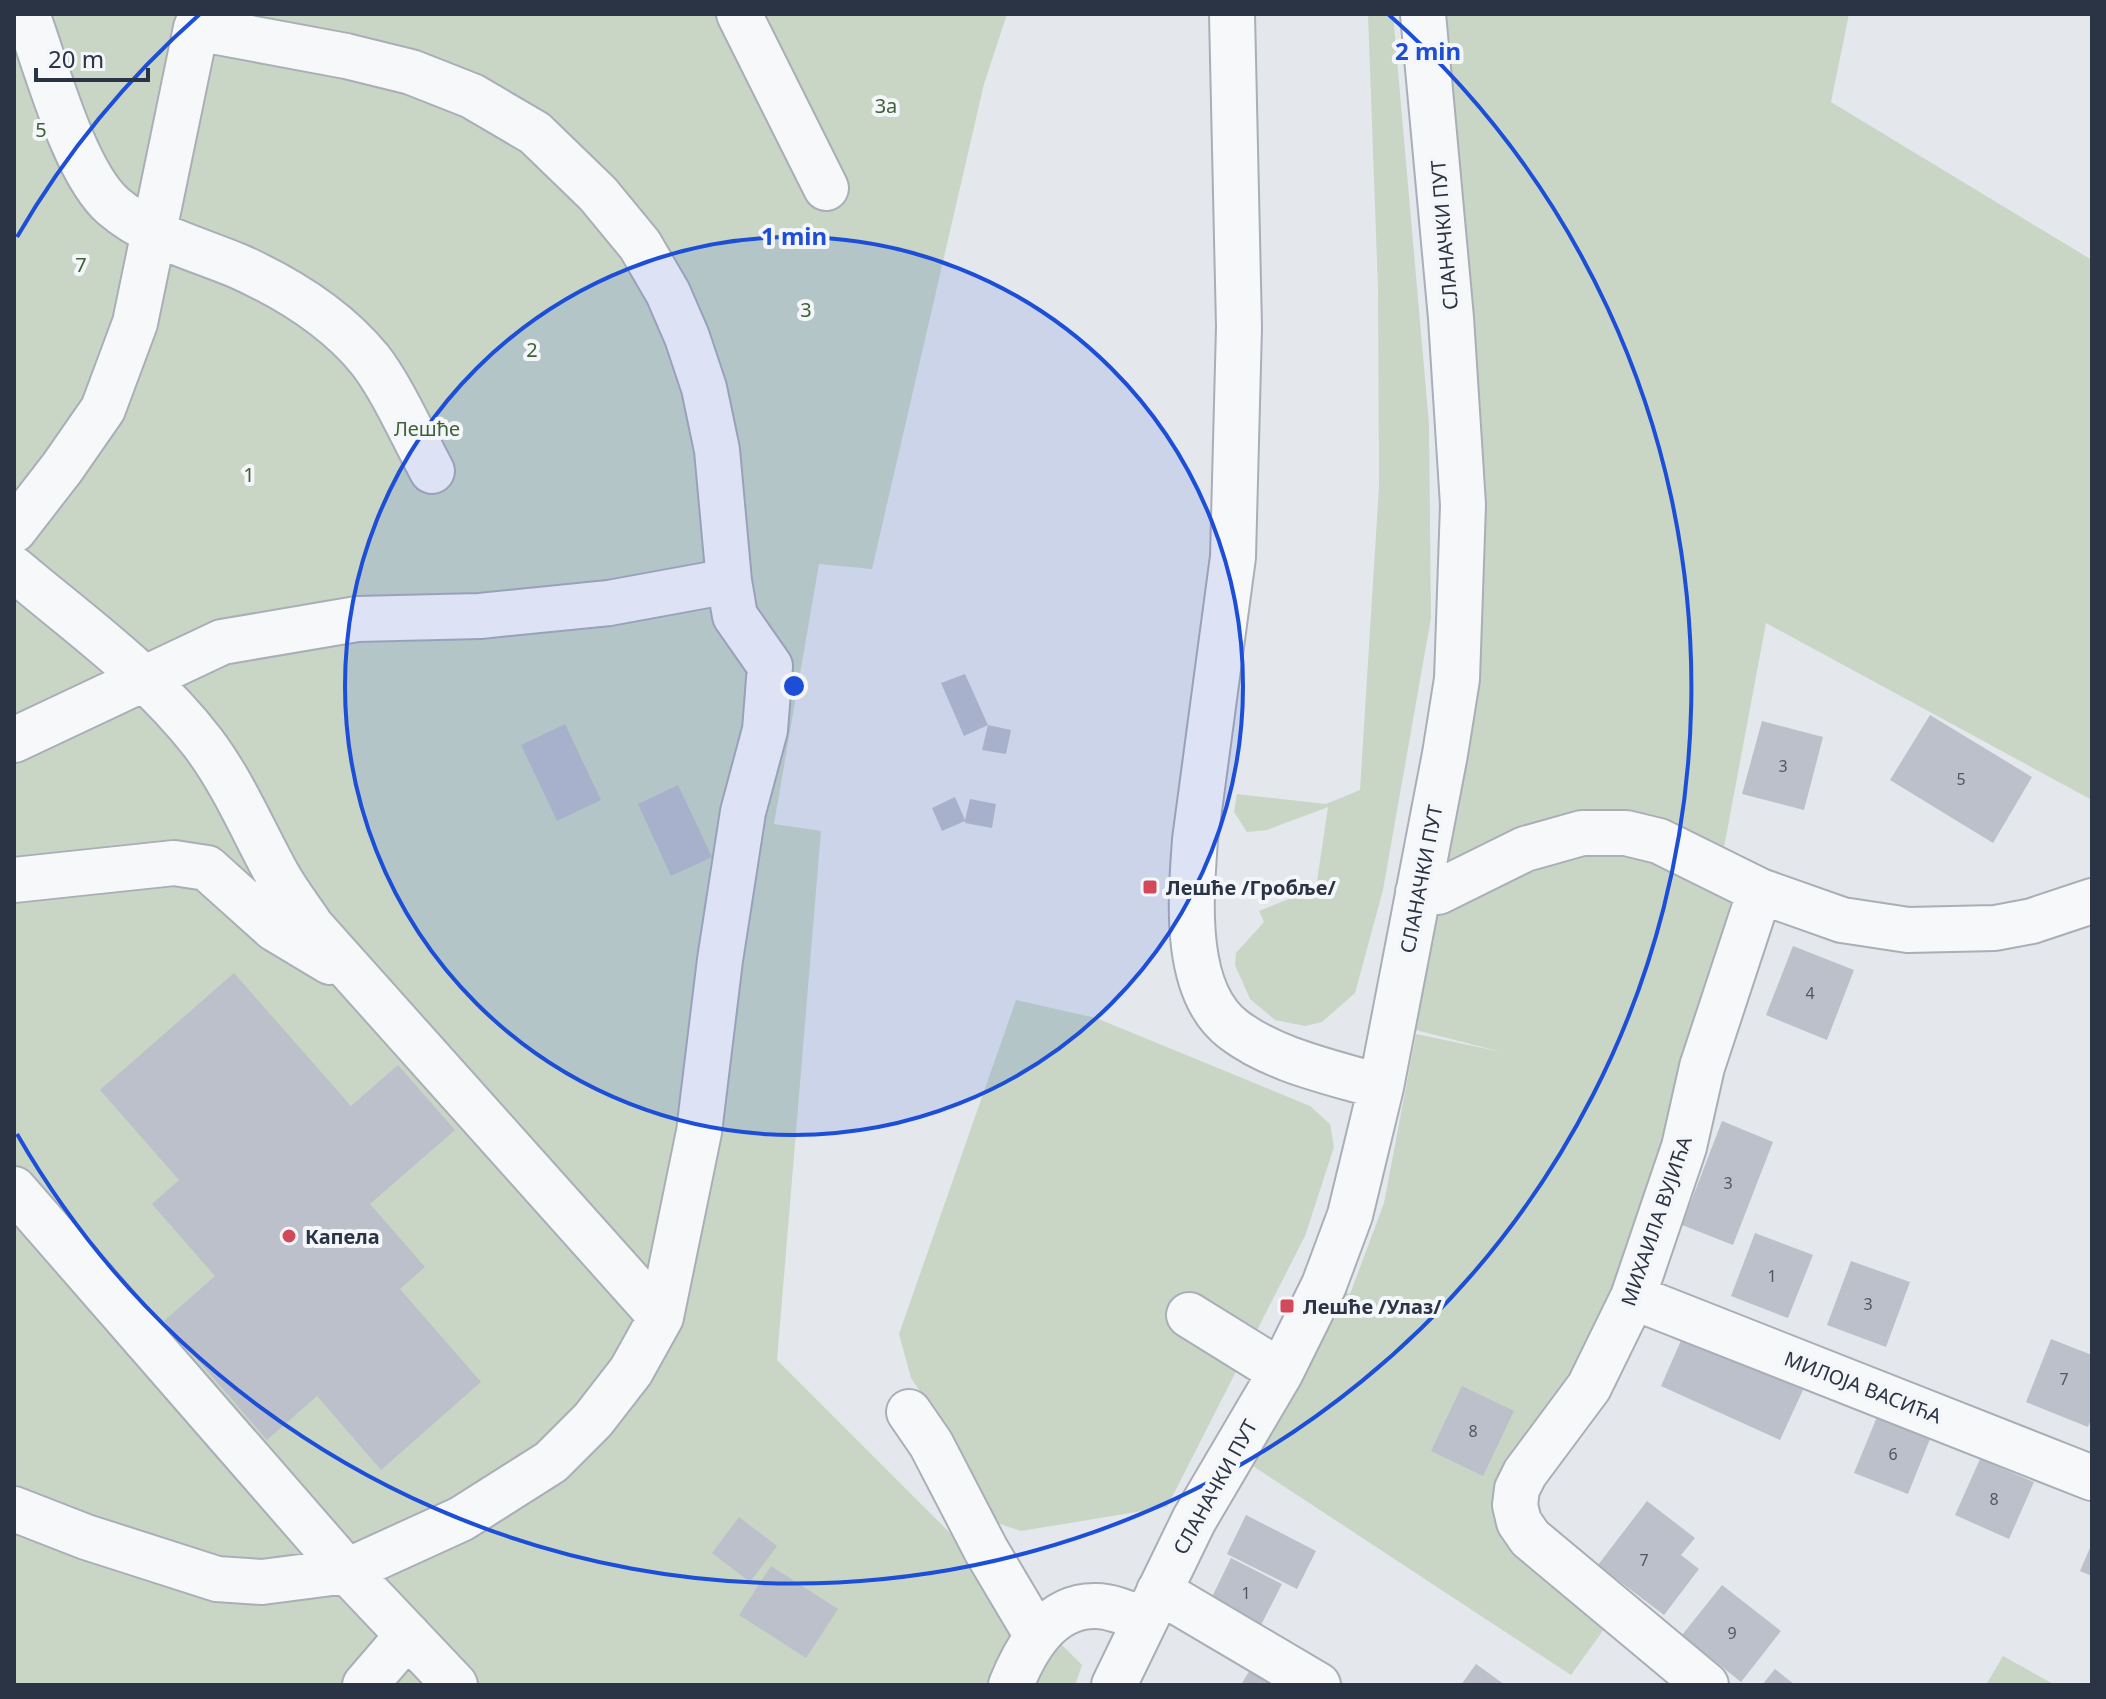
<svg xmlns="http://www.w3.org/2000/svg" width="2106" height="1699" font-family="'Noto Sans',sans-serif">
<rect width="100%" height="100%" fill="#e4e7ec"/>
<path fill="#c9d6c5" d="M 14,14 L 1007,14 L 984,84 L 872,569 L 819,564 L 774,824 L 821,831 L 777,1360 L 1082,1665 L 1075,1685 L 14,1685 Z
M 1368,14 L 1393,14 L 1429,424 L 1431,618 L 1383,890 L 1355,993 L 1322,1022 L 1305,1026 L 1275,1020 L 1250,999 L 1235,965 L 1236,953 L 1264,922 L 1259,911 L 1316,888 L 1328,807 L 1267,830 L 1247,832 L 1234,812 L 1237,794 L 1326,804 L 1360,790 L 1379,487 L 1378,288 Z
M 1423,14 L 1849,14 L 1831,102 L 2092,260 L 2092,800 L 1766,623 L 1720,869 L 1760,891 L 1659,1227 L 1496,1514 L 1617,1611 L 1571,1675 L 1233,1453 L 1324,1285 L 1350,1294 L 1384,1203 L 1416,1034 L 1502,1052 L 1392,1024 L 1457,679 Z
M 1016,1000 L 1096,1018 L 1310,1106 L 1330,1124 L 1334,1147 L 1305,1236 L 1167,1507 L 1021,1531 L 994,1522 L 959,1449 L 911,1378 L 899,1334 Z
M 2003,1656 L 2055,1685 L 1986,1685 Z"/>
<path fill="#bbc0ca" d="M 965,674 L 988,725 L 964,736 L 941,683 Z
M 1930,715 L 2032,777 L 1993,843 L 1890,780 Z
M 1762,721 L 1823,737 L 1804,810 L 1742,794 Z
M 565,724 L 601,800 L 557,821 L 521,745 Z
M 988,725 L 1011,730 L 1006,754 L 982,750 Z
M 678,785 L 712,857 L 671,876 L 638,804 Z
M 955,797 L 965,820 L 970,799 L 996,804 L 992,828 L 965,823 L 965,821 L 942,831 L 932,808 Z
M 1793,946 L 1854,970 L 1827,1040 L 1766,1015 Z
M 234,973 L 351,1106 L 398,1065 L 455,1130 L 370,1204 L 425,1267 L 400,1289 L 481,1382 L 381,1470 L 317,1396 L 267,1440 L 164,1321 L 215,1276 L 152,1204 L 179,1180 L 100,1090 Z
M 1722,1121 L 1773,1142 L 1733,1245 L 1682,1225 Z
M 1755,1233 L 1813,1255 L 1788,1318 L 1731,1296 Z
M 1851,1261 L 1910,1282 L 1886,1347 L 1827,1325 Z
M 1683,1336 L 1803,1390 L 1780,1440 L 1661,1386 Z
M 2051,1339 L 2092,1355 L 2092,1417 L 2088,1427 L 2026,1402 Z
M 1462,1386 L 1514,1411 L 1483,1476 L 1431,1451 Z
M 1879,1412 L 1932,1434 L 1908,1494 L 1854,1473 Z
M 1980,1459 L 2034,1482 L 2009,1539 L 1955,1515 Z
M 1647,1501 L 1695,1538 L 1681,1555 L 1699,1569 L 1664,1615 L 1598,1565 Z
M 1246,1515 L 1316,1551 L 1297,1589 L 1227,1554 Z
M 739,1517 L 777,1546 L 750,1582 L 712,1553 Z
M 2092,1543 L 2092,1576 L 2080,1571 Z
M 1231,1558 L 1282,1584 L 1260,1627 L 1210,1601 Z
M 771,1566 L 838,1609 L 806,1658 L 739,1615 Z
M 1722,1585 L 1781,1631 L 1741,1682 L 1682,1635 Z
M 1476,1664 L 1505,1685 L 1461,1685 Z
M 1251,1668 L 1277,1685 L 1241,1685 Z
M 1775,1669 L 1795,1685 L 1762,1685 Z"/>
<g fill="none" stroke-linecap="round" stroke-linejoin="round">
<g stroke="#a9aeb7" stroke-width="48">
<path id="minor" d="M 27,14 C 46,65 74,172 113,206 C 149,237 195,248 238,266 C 287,288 335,317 370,360 C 392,388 414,438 432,471
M 739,14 L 826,188
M 1232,14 L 1239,327 L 1233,557 L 1195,840 C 1191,896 1182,991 1234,1030 C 1275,1061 1332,1072 1381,1087
M 14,530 L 62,468 L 103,409 L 135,323 L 196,28 L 202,14
M 14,569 C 79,624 151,675 203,743 C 234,784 253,831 278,876 C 288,894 301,910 312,927 L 661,1317
M 14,740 L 222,642 L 357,619 L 480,616 L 609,603 L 729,581
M 14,880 L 174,863 L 207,868 L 275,929 L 330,962
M 1418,892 L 1438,892 L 1525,849 L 1582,833 L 1626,833 L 1659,841 L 1760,891 L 1842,920 L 1908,930 L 1995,928 L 2032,921 L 2092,901
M 14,1189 L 347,1571 L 455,1685
M 1633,1297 L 2092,1478
M 1189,1315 L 1281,1372
M 909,1412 L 931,1444 L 986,1550 L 1037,1636
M 14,1509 L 86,1537 L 217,1579 L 262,1582 L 347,1571 L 461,1519 L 551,1462 L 593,1420 L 631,1371 L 661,1317 L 699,1132 L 720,960 L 743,812 L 765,730 L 770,666 L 735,616 L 729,581 L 717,450 L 704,388 L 687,337 L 668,293 L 640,245 L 598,194 L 535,133 L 472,96 L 411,72 L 346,56 L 196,28
M 1159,1591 L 1318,1685
M 365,1685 L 408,1635
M 1011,1685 C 1026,1648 1050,1605 1096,1606 C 1112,1606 1129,1614 1144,1620
M 1114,1685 L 1194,1520 L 1281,1372 L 1324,1285 L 1350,1215 L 1381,1087 L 1445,754 L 1457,679 L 1463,505 L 1451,318 L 1423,14
M 1706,1685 L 1530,1538 L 1519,1522 L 1515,1505 L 1517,1489 L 1525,1473 L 1589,1387 L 1633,1297 L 1684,1147 L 1702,1067 L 1760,891"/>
</g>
<use href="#minor" stroke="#f7f8fa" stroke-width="44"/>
</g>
<circle cx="794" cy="686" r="449" fill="#1d4ed8" fill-opacity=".12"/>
<g fill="none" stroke="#1d4ed8" stroke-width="4">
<circle cx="794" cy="686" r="449"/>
<path d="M17 237A897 897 0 0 1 200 14M1388 14A897 897 0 1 1 17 1134"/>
</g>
<g fill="#d1495b" stroke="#f4f6f9" stroke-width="3">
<rect x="1142" y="879" width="16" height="16" rx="4"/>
<circle cx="289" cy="1236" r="8"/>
<rect x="1279" y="1298" width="16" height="16" rx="4"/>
</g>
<g text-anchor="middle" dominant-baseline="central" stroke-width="8" stroke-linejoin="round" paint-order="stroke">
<g font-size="16" fill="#4f5766">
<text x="1783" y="766">3</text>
<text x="1961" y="779">5</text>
<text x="1810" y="993">4</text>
<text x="1728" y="1183">3</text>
<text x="1772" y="1276">1</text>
<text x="1868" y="1304">3</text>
<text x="2064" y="1379">7</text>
<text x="1473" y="1431">8</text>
<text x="1893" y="1454">6</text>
<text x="1994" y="1499">8</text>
<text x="1644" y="1560">7</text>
<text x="1246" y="1593">1</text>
<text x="1732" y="1633">9</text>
</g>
<g font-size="20" fill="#3f6138" stroke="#f4f6f9">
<text x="886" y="105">3a</text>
<text x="41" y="129">5</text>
<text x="81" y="264">7</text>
<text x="806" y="309">3</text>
<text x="532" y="349">2</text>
<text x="427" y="428">Лешће</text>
<text x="249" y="474">1</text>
</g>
<g font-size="20" fill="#2b3445" stroke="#f4f6f9">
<text transform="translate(1444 235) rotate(-95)">СЛАНАЧКИ ПУТ</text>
<text transform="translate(1421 879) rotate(-79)">СЛАНАЧКИ ПУТ</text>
<text transform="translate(1656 1221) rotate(-71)">МИХАИЛА ВУЈИЋА</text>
<text transform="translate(1863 1387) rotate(21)">МИЛОЈА ВАСИЋА</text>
<text transform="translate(1215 1487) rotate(-61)">СЛАНАЧКИ ПУТ</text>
</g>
<g font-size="20" font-weight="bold" fill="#2b3445" stroke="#f4f6f9" text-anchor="start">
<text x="1166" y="887">Лешће /Гробље/</text>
<text x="305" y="1236">Капела</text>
<text x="1303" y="1306">Лешће /Улаз/</text>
</g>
</g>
<circle cx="794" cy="686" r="12" fill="#1d4ed8" stroke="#f4f6f9" stroke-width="4"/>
<g font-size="24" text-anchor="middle" font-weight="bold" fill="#1d4ed8" stroke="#f4f6f9" stroke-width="8" stroke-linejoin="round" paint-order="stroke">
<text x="1428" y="60">2 min</text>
<text x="794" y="245">1 min</text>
</g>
<rect width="2106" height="1699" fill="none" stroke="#2b3445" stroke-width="32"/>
<path d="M36 68v12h112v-12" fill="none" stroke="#2b3445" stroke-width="4"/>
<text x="48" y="68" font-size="24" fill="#2b3445" stroke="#f4f6f9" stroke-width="6" paint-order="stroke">20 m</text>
</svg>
